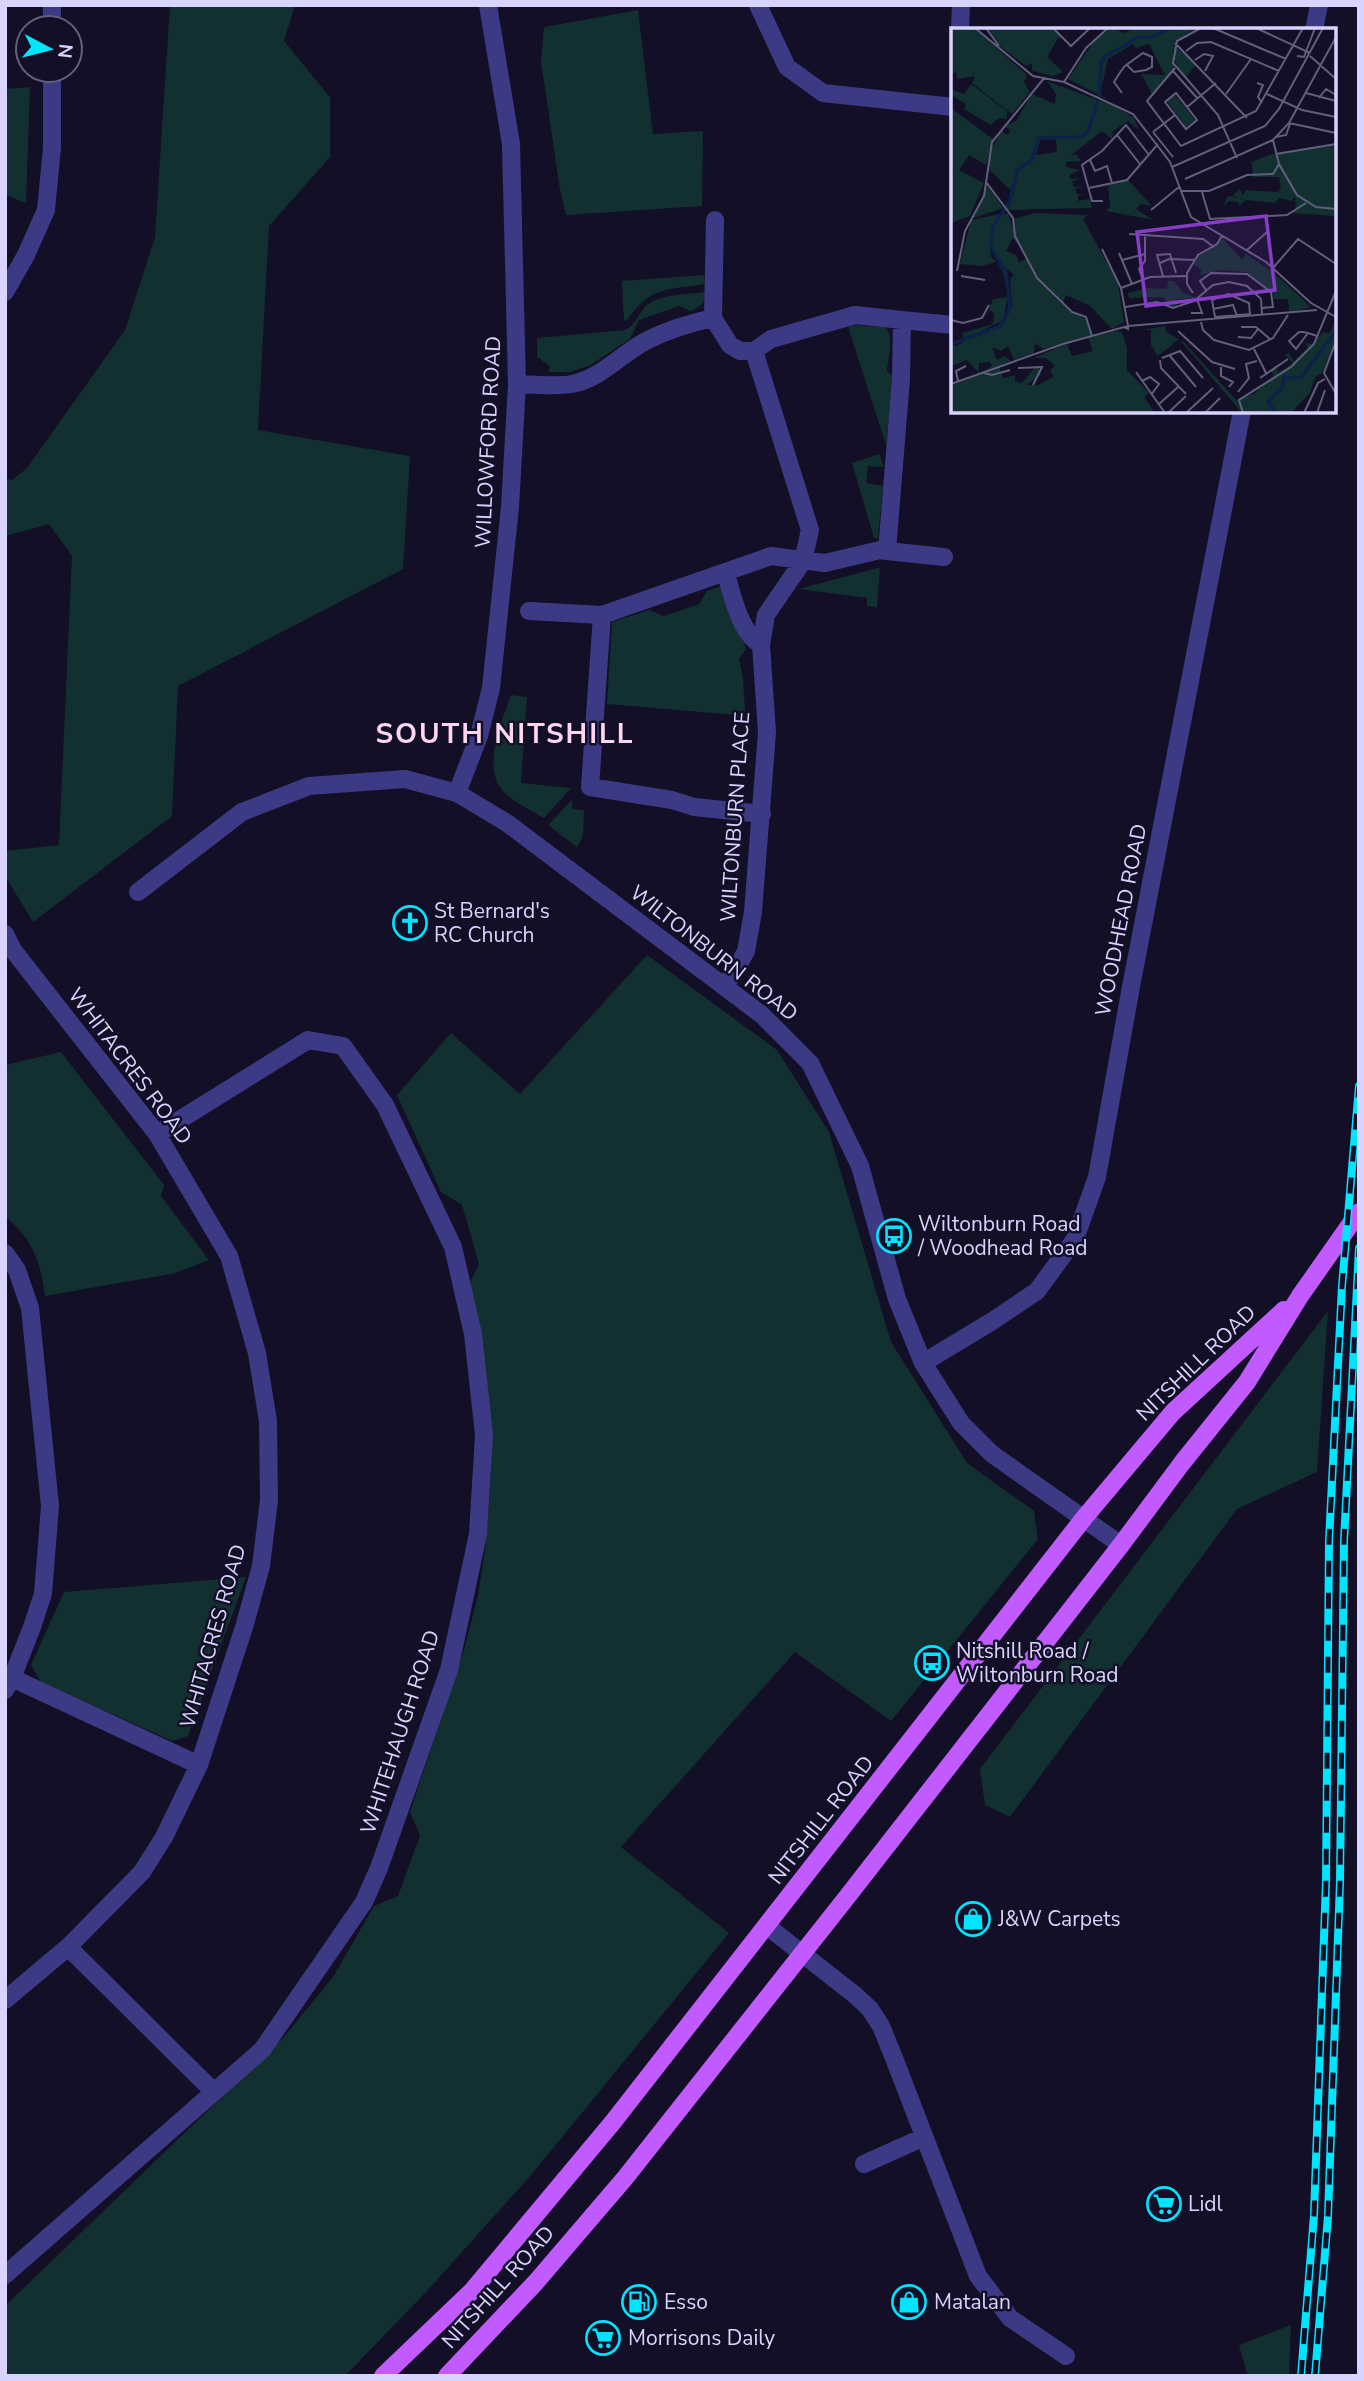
<svg xmlns="http://www.w3.org/2000/svg" width="1364" height="2381" font-family="'Nunito Sans',sans-serif">
<rect width="100%" height="100%" fill="#130f26"/>
<path fill="#12302f" d="M 170,5 L 295,5 L 284,41 L 330,97 L 330,157 L 269,226 L 258,430 L 410,456 L 403,569 L 178,686 L 172,816 L 33,922 L 5,876 L 5,851 L 59,845 L 72,556 L 49,524 L 5,536 L 5,478 L 12,480 L 27,468 L 125,330 L 155,237 Z
M 638,10 L 653,134 L 703,131 L 702,206 L 566,215 L 560,190 L 541,62 L 544,27 Z
M 30,87 L 26,203 L 5,195 L 5,89 Z
M 704,275 L 705,284 C 668,290 651,286 628,319 L 624,321 L 622,281 Z
M 705,292 C 705,304 700,307 690,311 L 679,306 L 639,320 L 630,339 L 589,366 L 569,372 L 548,372 L 550,366 L 537,357 L 537,338 L 625,330 C 635,325 637,317 644,308 C 657,293 686,295 705,292 Z
M 852,325 L 885,327 C 895,337 888,357 887,371 L 893,376 L 886,445 L 848,327 Z
M 879,454 L 884,467 L 868,466 L 866,483 L 883,486 L 878,538 L 874,538 L 852,463 Z
M 877,568 L 880,568 L 877,607 L 867,606 L 867,598 L 799,589 Z
M 724,585 L 746,649 L 739,659 L 743,678 L 745,713 L 749,716 L 607,704 L 612,622 L 649,610 L 664,616 L 699,604 L 707,591 Z
M 511,695 L 527,697 L 521,783 L 571,788 L 544,818 C 531,810 511,801 502,790 C 482,766 502,721 511,695 Z
M 572,800 L 572,809 L 584,810 L 583,836 L 577,847 L 548,825 Z
M 647,955 L 777,1050 L 829,1132 L 891,1342 L 967,1463 L 1034,1511 L 1038,1539 L 891,1721 L 795,1652 L 621,1847 L 729,1933 L 532,2174 L 427,2291 L 345,2376 L 5,2376 L 5,2306 L 283,2038 L 333,1977 L 374,1906 L 398,1896 L 420,1836 L 410,1812 L 464,1650 L 478,1596 L 486,1543 L 490,1490 L 491,1434 L 483,1350 L 470,1282 L 479,1264 L 462,1205 L 441,1192 L 397,1095 L 451,1033 L 520,1094 Z
M 61,1052 L 164,1185 L 161,1196 L 209,1260 L 176,1273 L 45,1296 C 40,1260 33,1240 5,1216 L 5,1065 Z
M 1328,1311 L 1317,1472 L 1237,1509 L 1010,1817 L 985,1805 L 980,1769 Z
M 246,1577 L 188,1736 L 172,1741 L 41,1682 L 31,1665 L 64,1592 Z
M 1291,2325 L 1289,2376 L 1248,2376 L 1239,2345 Z"/>
<g fill="none" stroke-linecap="round" stroke-linejoin="round">
<path stroke="#3d3a85" stroke-width="18" d="M 758,5 L 787,67 L 823,93 L 953,107
M 52,28 L 52,5
M 960,30 L 961,5
M 1314,30 L 1319,5
M 5,292 L 26,255 L 46,210 L 52,148 L 52,70
M 713,318 L 715,220
M 902,320 L 953,325
M 517,384 C 535,384 555,387 572,384 C 600,379 621,354 646,341 C 667,330 690,323 713,318 L 730,345 L 740,351 L 754,351 L 771,339 L 855,315 L 902,320 L 901,379 L 887,551 L 880,550 L 825,563 L 771,556 L 602,615 L 529,611
M 887,551 L 944,557
M 725,572 C 733,595 739,632 761,645
M 602,615 L 590,787 L 672,800 L 694,807 L 762,814
M 457,793 L 479,736 L 491,688 L 510,507 L 517,384 L 511,144 L 488,5
M 138,892 L 242,812 L 309,786 L 405,779 L 457,793 L 507,823 L 762,1015 L 810,1063 L 860,1166 L 897,1299 L 923,1363 L 961,1423 L 992,1454 L 1121,1545
M 5,934 L 13,950 L 157,1134 L 229,1256 L 257,1353 L 268,1421 L 269,1500 L 261,1566 L 245,1624 L 199,1765 L 164,1837 L 142,1872 L 68,1947 L 5,2000
M 724,986 L 734,973 L 746,951 L 753,912 L 767,732 L 761,645 L 766,615 L 803,561 L 810,530 L 754,351
M 5,1253 L 17,1270 L 30,1308 L 50,1506 L 43,1594 L 32,1627 L 12,1678 L 5,1690
M 923,1363 L 994,1320 L 1037,1291 L 1075,1239 L 1097,1177 L 1130,992 L 1242,411
M 12,1678 L 199,1765
M 767,1926 L 855,1995 L 870,2009 L 881,2026 L 894,2058 L 978,2276 L 1010,2318 L 1066,2356
M 68,1947 L 214,2092
M 864,2164 L 924,2137
M 5,2275 L 262,2050 L 364,1902 L 379,1868 L 449,1670 L 478,1534 L 484,1435 L 473,1334 L 453,1247 L 385,1105 L 343,1046 L 308,1040 L 157,1134"/>
<path stroke="#c25bff" stroke-width="18" d="M 383,2376 L 472,2291 L 613,2122 L 1084,1518 L 1173,1412 L 1284,1310
M 447,2376 L 536,2282 L 625,2178 L 847,1897 L 1121,1545 L 1182,1463 L 1247,1382 L 1300,1296 L 1359,1212"/>
<g stroke="#00e5ff" stroke-width="8">
<path id="rail" d="M 1301,2376 L 1314,2215 L 1326,1881 L 1329,1541 L 1342,1286 L 1359,1086
M 1315,2376 L 1328,2216 L 1340,1882 L 1344,1541 L 1359,1248"/>
</g>
<use href="#rail" stroke="#130f26" stroke-width="5" stroke-dasharray="16" stroke-linecap="butt"/>
</g>
<defs>
<g id="church-ring" transform="scale(1.75)"><circle r="9.5" fill="#130f26" stroke="#00e5ff" stroke-width="1.5"/><path d="M-1.2-6h2.4v3.5h3.3v2.4h-3.3V6h-2.4V-.1h-3.3v-2.4h3.3Z" fill="#00e5ff"/></g>
<g id="bus-ring" transform="scale(1.75)"><circle r="9.5" fill="#130f26" stroke="#00e5ff" stroke-width="1.5"/><path d="M-5-6H5V4H4V6H2V4H-2V6H-4V4H-5ZM-3.5-4V0h7V-4ZM-3.5 1.2v1.5H-2V1.2ZM2 1.2v1.5H3.5V1.2Z" fill="#00e5ff"/></g>
<g id="shop-ring" transform="scale(1.75)"><circle r="9.5" fill="#130f26" stroke="#00e5ff" stroke-width="1.5"/><path d="M-5-2.5h2.3a2.7 3.5 0 0 1 5.4 0H5L5.5 6h-11ZM-1.5-2.5h3a1.5 2.3 0 0 0-3 0Z" fill="#00e5ff"/></g>
<g id="supermarket-ring" transform="scale(1.75)"><circle r="9.5" fill="#130f26" stroke="#00e5ff" stroke-width="1.5"/><path d="M-6-5.5h2.5l.6 2H6L4.5 2H-2.5L-4.4-4H-6ZM-1.5 3.2a1.3 1.3 0 1 0 .1 0ZM3 3.2a1.3 1.3 0 1 0 .1 0Z" fill="#00e5ff"/></g>
<g id="fuel-ring" transform="scale(1.75)"><circle r="9.5" fill="#130f26" stroke="#00e5ff" stroke-width="1.5"/><path d="M-5.5-6h7V0h2V4h1.3V-2.5L3-4.5l.8-.8L6-3V5H2.5V1h-1V6h-7ZM-4.2-4.7v3.2H.2V-4.7Z" fill="#00e5ff"/></g>
</defs>
<g fill-rule="evenodd">
<use href="#church-ring" x="410" y="923"/>
<use href="#bus-ring" x="894" y="1236"/>
<use href="#bus-ring" x="932" y="1663"/>
<use href="#shop-ring" x="973" y="1919"/>
<use href="#supermarket-ring" x="1164" y="2204"/>
<use href="#fuel-ring" x="639" y="2302"/>
<use href="#shop-ring" x="909" y="2302"/>
<use href="#supermarket-ring" x="603" y="2338"/>
</g>
<g text-anchor="middle" dominant-baseline="central" stroke-width="5" stroke-linejoin="round" paint-order="stroke">
<g font-size="21" fill="#d9d4ff" stroke="#130f26">
<text transform="translate(488 442) rotate(-87)">WILLOWFORD ROAD</text>
<text transform="translate(735 817) rotate(-86)">WILTONBURN PLACE</text>
<text transform="translate(1121 920) rotate(-79)">WOODHEAD ROAD</text>
<text transform="translate(714 953) rotate(38)">WILTONBURN ROAD</text>
<text transform="translate(130 1066) rotate(53)">WHITACRES ROAD</text>
<text transform="translate(1196 1363) rotate(-44)">NITSHILL ROAD</text>
<text transform="translate(213 1636) rotate(-74)">WHITACRES ROAD</text>
<text transform="translate(400 1732) rotate(-72)">WHITEHAUGH ROAD</text>
<text transform="translate(821 1820) rotate(-52)">NITSHILL ROAD</text>
<text transform="translate(498 2287) rotate(-48)">NITSHILL ROAD</text>
</g>
<g font-size="21" fill="#d9d4ff" stroke="#130f26" text-anchor="start">
<text x="434" y="911">St Bernard's<tspan x="434" dy="24">RC Church</tspan></text>
<text x="918" y="1224">Wiltonburn Road<tspan x="918" dy="24">/ Woodhead Road</tspan></text>
<text x="956" y="1651">Nitshill Road /<tspan x="956" dy="24">Wiltonburn Road</tspan></text>
<text x="998" y="1919">J&amp;W Carpets</text>
<text x="1188" y="2204">Lidl</text>
<text x="664" y="2302">Esso</text>
<text x="934" y="2302">Matalan</text>
<text x="628" y="2338">Morrisons Daily</text>
</g>
<g font-size="28" font-weight="bold" letter-spacing="2" fill="#ffd6f0" stroke="#130f26">
<text x="505" y="734">SOUTH NITSHILL</text>
</g>
</g>
<g transform="translate(951 28)">
<rect width="385" height="385" fill="#130f26"/>
<path d="M 0,0 L 23,0 L 76,47 L 73,54 L 79,64 L 61,86 L 21,55 L 24,48 L 6,51 L 5,43 L 0,48 ZM 37,0 L 101,0 L 112,11 L 107,10 L 96,29 L 112,44 L 102,48 L 81,43 L 81,35 L 75,38 L 50,19 ZM 160,0 L 174,5 L 185,0 L 244,0 L 223,15 L 223,40 L 201,66 L 190,46 L 214,47 L 198,16 L 185,20 L 182,16 L 157,31 L 149,66 L 158,72 L 117,51 L 144,12 ZM 223,18 L 246,36 L 234,50 L 222,30 ZM 96,53 L 165,79 L 183,90 L 187,101 L 177,93 L 162,103 L 161,111 L 151,103 L 119,128 L 125,126 L 130,133 L 115,134 L 115,139 L 129,142 L 118,147 L 120,151 L 130,150 L 121,154 L 123,159 L 133,158 L 124,161 L 126,166 L 136,166 L 127,167 L 127,173 L 139,171 L 141,180 L 58,182 L 53,179 L 63,165 L 37,141 L 41,120 L 50,103 L 57,107 L 59,102 L 53,98 L 65,93 L 81,66 L 104,76 L 105,66 ZM 90,111 L 105,112 L 106,124 L 85,127 ZM 20,56 L 56,83 L 56,91 L 48,90 L 40,97 L 13,81 L 15,76 L 0,67 L 0,61 L 13,66 ZM 224,67 L 244,92 L 235,99 L 216,73 ZM 0,80 L 42,111 L 35,137 L 18,127 L 8,142 L 33,155 L 19,188 L 0,195 ZM 385,117 L 385,188 L 337,185 L 345,181 L 344,168 L 341,173 L 328,170 L 324,175 L 295,172 L 288,178 L 288,174 L 278,173 L 272,179 L 277,168 L 292,171 L 281,168 L 289,161 L 292,167 L 295,162 L 327,164 L 330,160 L 328,149 L 303,149 L 300,134 L 321,126 ZM 177,152 L 201,178 L 190,176 L 185,181 L 202,192 L 155,183 L 159,179 L 157,157 ZM 36,157 L 52,180 L 22,190 ZM 57,185 L 67,217 L 62,210 L 55,223 L 65,227 L 68,234 L 75,231 L 86,250 L 65,209 L 63,191 L 83,185 L 137,187 L 132,191 L 167,255 L 173,294 L 161,301 L 139,278 L 115,267 L 112,275 L 102,268 L 120,284 L 135,291 L 140,307 L 92,321 L 84,315 L 83,325 L 63,332 L 57,318 L 50,323 L 41,319 L 46,332 L 53,328 L 60,333 L 33,343 L 41,338 L 39,334 L 28,335 L 28,345 L 16,332 L 0,338 L 0,317 L 6,318 L 28,304 L 14,311 L 11,305 L 42,296 L 43,286 L 38,281 L 42,271 L 57,269 L 52,244 L 45,234 L 30,238 L 9,236 L 20,192 L 49,186 L 43,195 L 39,221 L 40,228 L 54,244 L 58,263 L 52,292 L 29,304 L 46,301 L 54,293 L 61,279 L 59,251 L 63,247 L 47,233 L 40,219 L 44,196 L 51,186 ZM 272,211 L 291,232 L 295,226 L 322,244 L 360,279 L 338,285 L 337,271 L 323,271 L 322,265 L 295,244 L 270,242 L 248,247 L 251,242 L 243,237 L 247,229 ZM 217,253 L 223,253 L 231,264 L 245,270 L 225,271 L 226,278 L 220,279 L 212,269 L 178,270 L 177,265 L 198,260 L 216,261 ZM 384,293 L 385,311 L 371,345 L 364,349 L 359,365 L 340,385 L 291,385 L 228,311 L 207,328 L 200,317 L 200,302 L 191,302 L 214,298 L 215,304 L 233,314 L 285,372 L 304,365 L 323,347 L 319,342 L 325,337 L 327,345 L 342,335 L 334,327 L 338,325 L 343,333 L 356,320 L 355,315 L 361,316 L 372,304 L 379,305 ZM 165,303 L 171,304 L 176,320 L 176,342 L 198,365 L 193,369 L 204,385 L 0,385 L 0,358 L 48,339 L 52,350 L 64,347 L 64,353 L 71,355 L 86,337 L 90,347 L 75,357 L 87,357 L 102,349 L 99,342 L 104,338 L 95,330 L 82,330 L 116,316 L 121,328 L 142,323 L 137,309 Z" fill="#12302f" fill-rule="evenodd"/>
<path fill="none" stroke="#0c2248" stroke-width="3.5" d="M 148,69 L 150,34 L 155,28 L 188,9 L 200,9 L 220,0M 0,316 L 48,299 L 59,280 L 55,243 L 39,218 L 43,196 L 58,176 L 66,142 L 81,132 L 88,110 L 129,109 L 137,104 L 147,72M 325,385 L 317,374 L 331,360 L 333,350 L 350,349 L 385,303"/>
<path fill="none" stroke="#625e7d" stroke-width="2" d="M 24,0 L 82,48 L 113,54 L 182,86 L 219,134 L 240,189 L 315,234 L 360,275 L 385,289M 35,0 L 48,18M 102,0 L 120,18 L 139,0M 250,0 L 226,13 L 222,35 L 267,87 L 286,130M 262,0 L 335,31M 305,0 L 359,25M 224,15 L 296,90M 235,23 L 246,15 L 260,14 L 328,43M 346,28 L 353,29 L 364,0M 359,28 L 385,51M 244,32 L 253,26 L 262,28 L 254,43M 224,40 L 196,73 L 230,118 L 305,83 L 352,0M 222,43 L 247,71M 113,54 L 135,20 L 157,0M 306,55 L 312,57 L 307,69 L 311,75M 171,65 L 163,54 L 170,43 L 174,38 L 192,25 L 201,29 L 201,39 L 195,42 L 183,44 L 176,37M 355,65 L 385,73M 275,66 L 300,31M 316,66 L 351,82 L 385,89M 368,70 L 375,61 L 385,67M 236,79 L 246,92 L 235,101 L 214,74 L 225,65 L 236,79 L 265,55M 338,95 L 385,105M 202,104 L 222,129M 202,104 L 224,87M 166,107 L 189,136M 325,109 L 335,107 L 339,96M 322,112 L 328,136 L 346,167 L 365,179 L 385,181M 325,126 L 385,116M 139,132 L 144,143 L 156,138 L 161,155M 221,139 L 314,98 L 328,81 L 372,0M 234,151 L 322,112 L 338,95 L 385,9M 35,154 L 62,190 L 64,208 L 86,250 L 121,284 L 135,289 L 141,308M 138,160 L 176,152 L 207,116M 229,163 L 258,163 L 296,147 L 322,146 L 328,136M 251,164 L 259,191 L 336,187 L 355,175M 152,173 L 141,173 L 131,137 L 151,123 L 175,97 L 198,127M 200,182 L 228,159M 178,206 L 252,211 L 263,219M 151,221 L 170,260 L 177,298M 295,223 L 316,204M 168,225 L 181,256M 171,232 L 194,226M 209,235 L 218,231 L 244,232M 322,240 L 347,211 L 385,236M 6,243 L 14,203 L 33,168 L 41,114 L 94,49M 10,248 L 34,252M 212,248 L 206,227 L 219,226 L 225,245M 192,252 L 188,241 L 194,233 L 194,207M 170,260 L 199,249 L 235,248M 255,262 L 249,253 L 260,245 L 296,246 L 320,264 L 322,279 L 311,280M 242,265 L 236,256 L 236,245 L 247,227 L 266,216 L 271,208M 277,266 L 298,275 L 299,286 L 264,289 L 261,272 ZM 174,279 L 206,274 L 222,280 L 243,273 L 262,257 L 278,254 L 296,258 L 310,271 L 311,286M 262,281 L 282,277 L 286,288M 240,285 L 251,285 L 246,271M 0,292 L 12,295 L 31,290 L 38,277M 250,294 L 252,302 L 263,312 L 298,322 L 322,310 L 337,287M 177,298 L 366,282M 290,299 L 305,299 L 320,312M 227,303 L 261,334 L 284,341M 357,305 L 345,321 L 338,313 L 348,304 L 352,304 L 357,305 L 366,308M 287,309 L 300,310 L 307,301M 385,313 L 373,345 L 385,366M 303,321 L 315,345M 219,328 L 245,359M 211,330 L 229,323 L 252,350M 209,332 L 210,340 L 235,366M 270,339 L 270,348 L 282,354 L 278,359M 67,340 L 91,339 L 82,357M 185,344 L 214,385M 33,345 L 41,347 L 59,342M 309,350 L 337,331M 7,353 L 5,343 L 15,338M 191,353 L 199,349 L 208,356 L 200,367M 0,356 L 112,316 L 173,299 L 177,301 L 177,298 L 173,299M 287,364 L 298,350 L 295,336 L 306,333M 207,377 L 227,359M 217,385 L 235,368M 235,385 L 262,360M 254,385 L 269,370M 292,385 L 288,372 L 340,339 L 363,316 L 385,263M 353,385 L 367,355 L 374,351M 366,385 L 374,362"/>
<path fill="#843dc5" fill-opacity="0.15" stroke="#843dc5" stroke-width="3.5" d="M 315,188 L 324,262 L 195,278 L 186,204 Z"/>
<rect width="385" height="385" fill="none" stroke="#d9d4ff" stroke-width="3.5"/>
</g>
<rect width="1364" height="2381" fill="none" stroke="#d9d4ff" stroke-width="14"/>
<g transform="translate(49 49) rotate(97)"><circle r="33" fill="#130f26" stroke="#625e7d" stroke-width="2"/>
<path d="M0-5L12 26L0 18L-12 26Z" fill="#00e5ff"/>
<text y="-10" font-size="19" font-weight="bold" text-anchor="middle" fill="#d9d4ff">N</text>
</g>
</svg>
